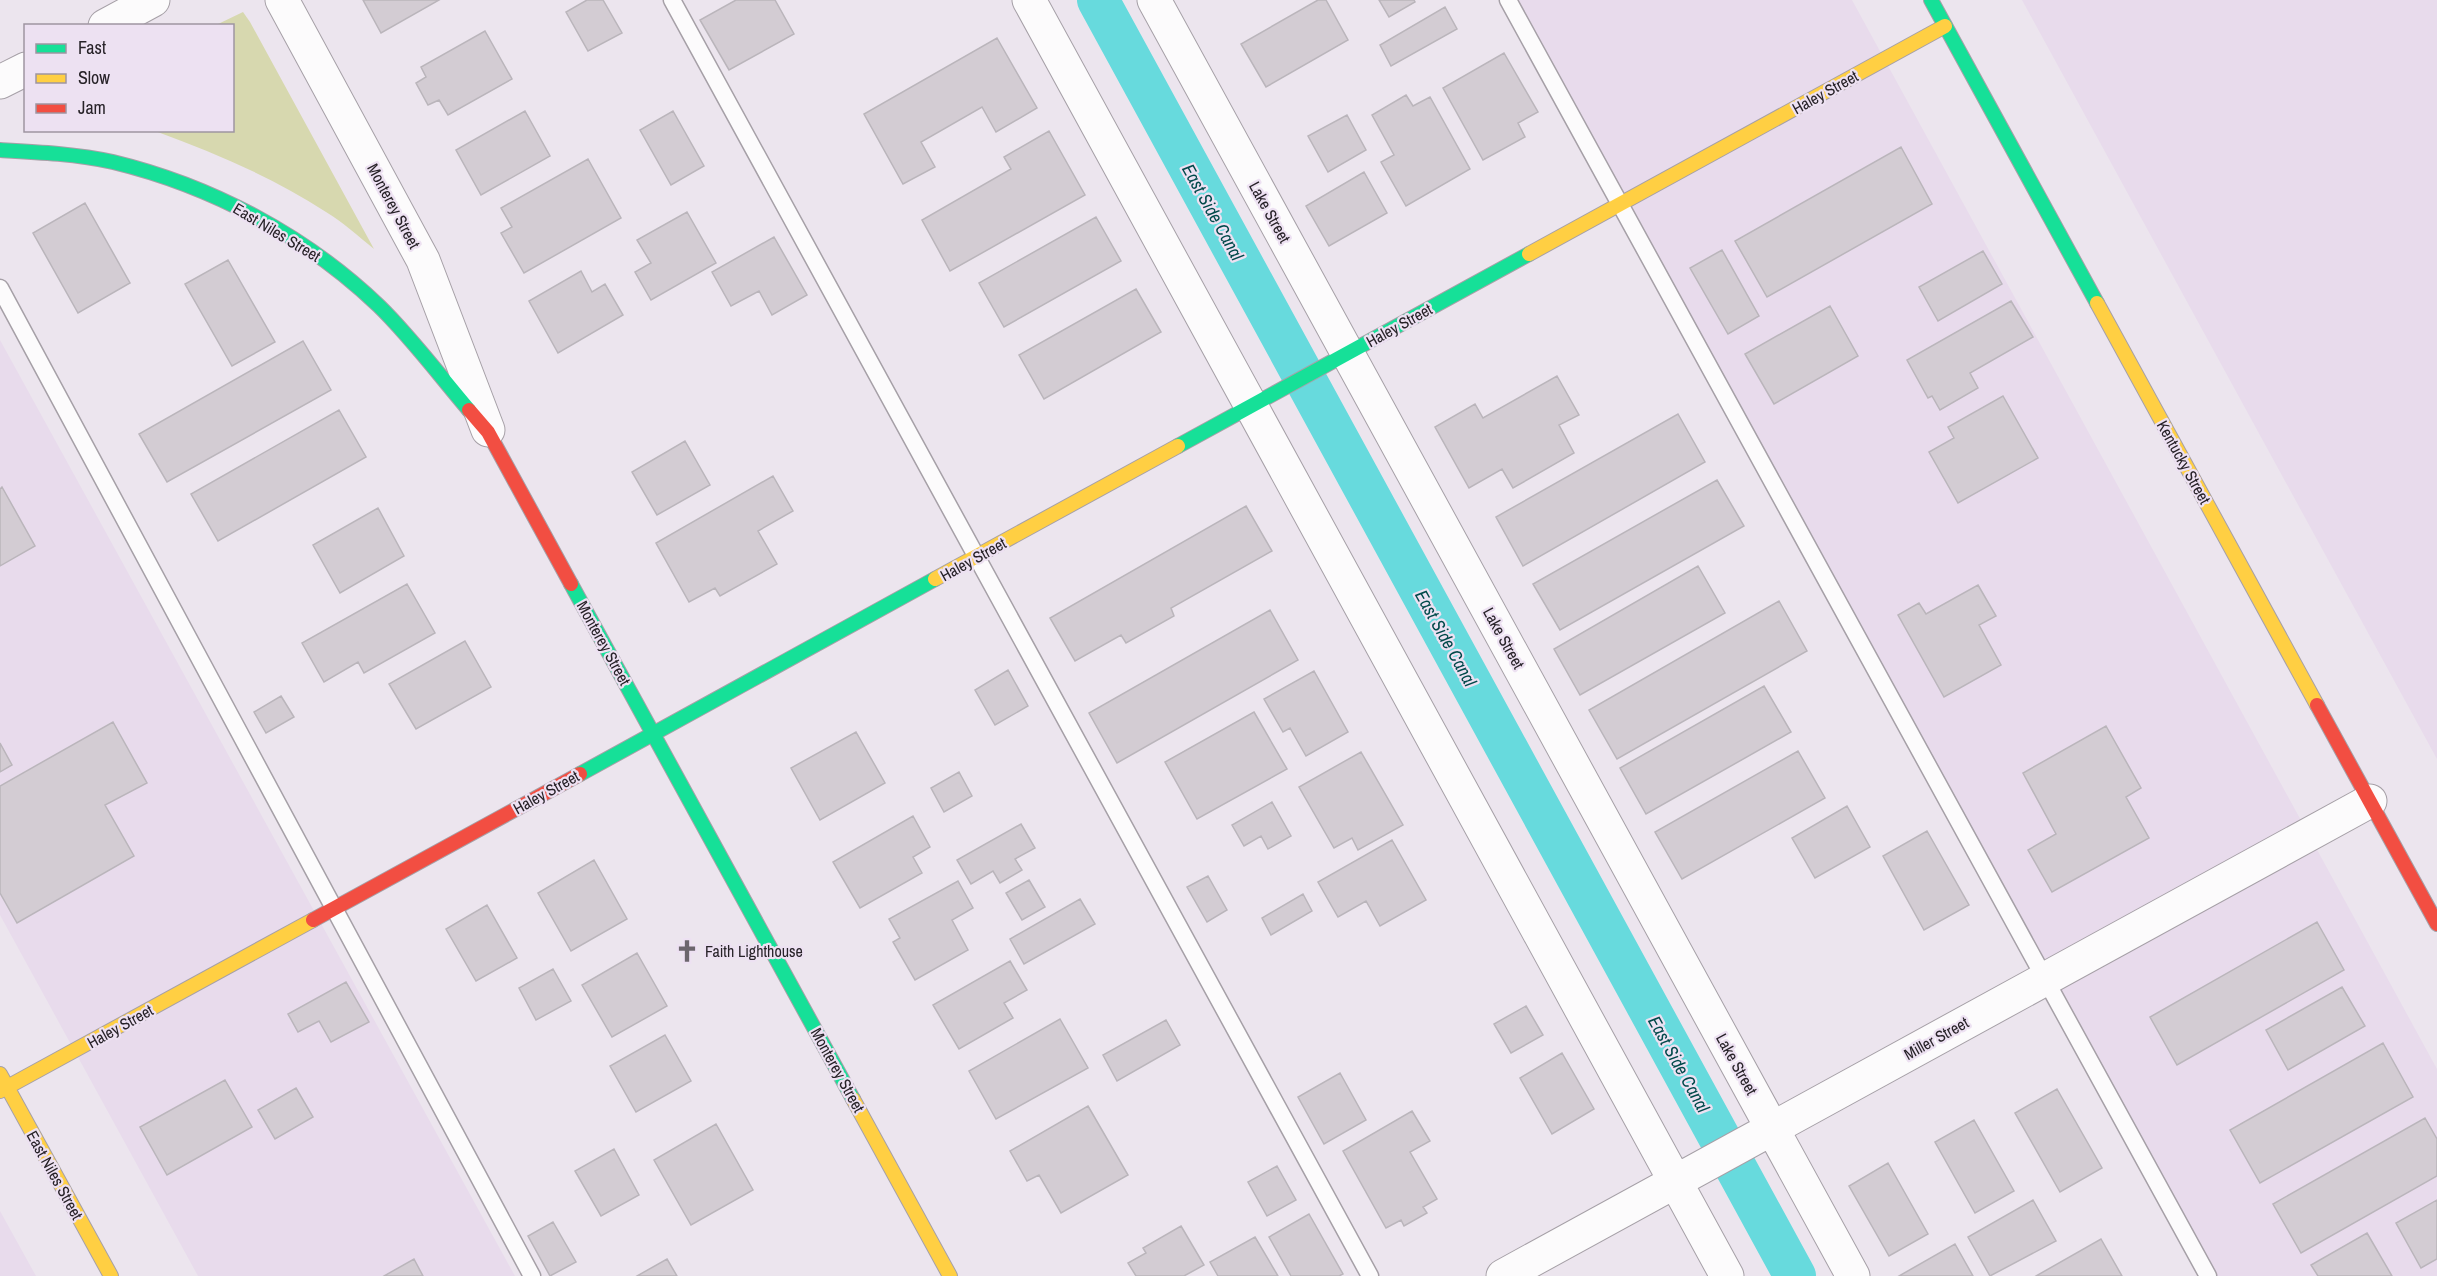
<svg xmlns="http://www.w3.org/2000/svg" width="2437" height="1276" font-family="'Archivo Narrow',sans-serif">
<rect width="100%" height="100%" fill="#ece5ee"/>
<path fill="#e8dbec" d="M 1513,0 L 1852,0 L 2437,1069 L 2437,1276 L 2208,1276 Z
M 2022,0 L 2437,0 L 2437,759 Z
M 0,340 L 515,1276 L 198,1276 L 0,915 Z
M 0,1211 L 36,1276 L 0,1276 Z"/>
<path fill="#d7d8af" d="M 243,12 L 250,22 L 374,249 C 358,236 343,222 326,212 C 272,177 215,153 155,131 L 232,130 L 232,26 L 216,25 Z"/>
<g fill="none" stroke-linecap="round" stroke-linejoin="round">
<path stroke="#67dadd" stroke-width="42" d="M 1098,0 L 1795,1276"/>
</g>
<path fill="#d3ccd3" stroke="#bab5bb" stroke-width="1.5" d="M 363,0 L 439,0 L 381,33 Z
M 587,0 L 603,0 L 622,33 L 588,51 L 566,12 Z
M 736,0 L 775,0 L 794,34 L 729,70 L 700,20 Z
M 1318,0 L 1326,0 L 1348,40 L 1266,87 L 1241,44 Z
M 1379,0 L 1414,0 L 1415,2 L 1389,17 Z
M 1445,7 L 1457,29 L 1391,66 L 1380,45 Z
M 485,31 L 512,79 L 448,115 L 439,100 L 428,105 L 416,83 L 426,77 L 421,67 Z
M 997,38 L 1037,108 L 996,132 L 982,107 L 921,142 L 935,167 L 903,184 L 864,114 Z
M 1504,53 L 1538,112 L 1518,123 L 1525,137 L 1483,160 L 1443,88 Z
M 1406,95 L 1413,106 L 1430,97 L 1470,169 L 1406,206 L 1381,162 L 1394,155 L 1372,115 Z
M 525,111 L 550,156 L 481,195 L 456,150 Z
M 673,111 L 704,166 L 671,185 L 640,130 Z
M 1347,115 L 1366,150 L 1328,172 L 1308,136 Z
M 1049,131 L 1085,195 L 950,271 L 922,220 L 1011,169 L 1004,157 Z
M 1901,147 L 1932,204 L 1767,297 L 1735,241 Z
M 588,159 L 621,218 L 524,273 L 501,233 L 512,227 L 501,208 Z
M 1364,172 L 1387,213 L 1329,246 L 1306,206 Z
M 85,203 L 130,283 L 78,313 L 33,233 Z
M 687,212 L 716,263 L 651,300 L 635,272 L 651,263 L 637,240 Z
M 1096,217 L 1121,261 L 1004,327 L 979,283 Z
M 774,237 L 807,295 L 772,315 L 759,291 L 731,306 L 712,272 Z
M 1722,250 L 1759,316 L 1728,334 L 1690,268 Z
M 1983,251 L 2002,284 L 1938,321 L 1919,287 Z
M 228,260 L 275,342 L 232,366 L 185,284 Z
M 581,271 L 592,292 L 605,284 L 623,315 L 558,353 L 529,301 Z
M 1136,289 L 1161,332 L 1044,399 L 1019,355 Z
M 2011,301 L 2033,337 L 1970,373 L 1978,388 L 1940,410 L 1932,396 L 1928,398 L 1907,360 Z
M 1830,306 L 1858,356 L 1774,404 L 1745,354 Z
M 303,341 L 331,390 L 167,482 L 139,434 Z
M 1557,376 L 1579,415 L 1559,425 L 1574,453 L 1513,488 L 1502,469 L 1469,488 L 1435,427 L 1475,404 L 1483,418 Z
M 2003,396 L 2038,458 L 1958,503 L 1929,452 L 1954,438 L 1948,427 Z
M 339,410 L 366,457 L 218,541 L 191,494 Z
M 1678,414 L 1705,462 L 1523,566 L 1496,517 Z
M 685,441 L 710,485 L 657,515 L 632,472 Z
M 773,476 L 793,511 L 758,531 L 777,564 L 720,596 L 715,588 L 689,602 L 656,543 Z
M 1717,480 L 1744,526 L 1560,630 L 1533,584 Z
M 2,487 L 35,546 L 0,566 L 0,489 Z
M 1246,506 L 1272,551 L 1171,608 L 1174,616 L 1126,643 L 1121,635 L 1075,661 L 1050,618 Z
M 378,508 L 404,556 L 340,593 L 313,545 Z
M 1698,566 L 1725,613 L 1580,695 L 1554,649 Z
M 407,584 L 435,633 L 364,673 L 358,662 L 324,682 L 302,643 Z
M 1978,585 L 1996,616 L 1979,625 L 2001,665 L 1944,697 L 1898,615 L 1919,603 L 1926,614 Z
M 1779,601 L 1807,651 L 1617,759 L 1589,710 Z
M 1270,610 L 1298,660 L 1117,763 L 1089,713 Z
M 465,641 L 491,687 L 416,729 L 389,684 Z
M 1008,670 L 1028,706 L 995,725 L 975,690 Z
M 1314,671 L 1348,732 L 1306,756 L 1290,728 L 1283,732 L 1264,699 Z
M 1764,686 L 1791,732 L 1646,814 L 1620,768 Z
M 281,696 L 294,717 L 266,733 L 254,712 Z
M 1254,712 L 1287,769 L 1197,819 L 1165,762 Z
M 113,722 L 147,783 L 105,805 L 134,856 L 17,923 L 0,893 L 0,786 Z
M 2106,726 L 2141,788 L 2126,797 L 2149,838 L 2052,892 L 2028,850 L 2056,834 L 2023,773 Z
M 856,732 L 885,783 L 820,820 L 791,768 Z
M 0,743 L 12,765 L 0,772 Z
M 1798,751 L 1825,798 L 1682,879 L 1655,832 Z
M 1361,752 L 1403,825 L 1358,850 L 1352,838 L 1334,848 L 1299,787 Z
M 959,772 L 972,796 L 944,812 L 931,788 Z
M 1272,802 L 1291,836 L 1268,849 L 1261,836 L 1244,846 L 1232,825 Z
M 1847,806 L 1870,847 L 1815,878 L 1792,838 Z
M 913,816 L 930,847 L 913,857 L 922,873 L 860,908 L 833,862 Z
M 1021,824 L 1035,848 L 1015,859 L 1022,870 L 1000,883 L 993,871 L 971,884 L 957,860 Z
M 1927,831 L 1969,905 L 1924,930 L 1883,856 Z
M 1392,840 L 1426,900 L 1380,926 L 1366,901 L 1338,917 L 1318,882 Z
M 594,860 L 627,919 L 571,951 L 538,893 Z
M 1208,876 L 1227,910 L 1207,922 L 1187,887 Z
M 1029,880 L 1045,907 L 1022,920 L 1006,893 Z
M 958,881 L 973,908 L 952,920 L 968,950 L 915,980 L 893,942 L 900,938 L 889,919 Z
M 1303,894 L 1312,911 L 1271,935 L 1262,918 Z
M 1080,899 L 1095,924 L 1024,964 L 1010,939 Z
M 487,905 L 517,958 L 476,981 L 446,929 Z
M 2317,922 L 2344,970 L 2177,1065 L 2150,1017 Z
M 637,953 L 667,1006 L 612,1037 L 582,985 Z
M 1010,961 L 1027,990 L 1004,1003 L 1013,1018 L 959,1049 L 933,1005 Z
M 553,969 L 571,1001 L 536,1020 L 519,988 Z
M 346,982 L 369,1022 L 331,1042 L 319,1021 L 298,1032 L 288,1014 Z
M 2342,987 L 2365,1026 L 2288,1070 L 2266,1030 Z
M 1526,1006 L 1543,1035 L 1511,1053 L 1494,1024 Z
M 1060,1019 L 1088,1068 L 996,1119 L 969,1071 Z
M 1166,1020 L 1180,1045 L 1117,1081 L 1103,1055 Z
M 665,1035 L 691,1081 L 636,1112 L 610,1066 Z
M 2383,1043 L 2413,1097 L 2260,1183 L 2230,1130 Z
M 1562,1053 L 1594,1109 L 1552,1134 L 1520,1078 Z
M 1340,1073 L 1366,1120 L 1324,1144 L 1298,1097 Z
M 225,1080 L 252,1127 L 167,1175 L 140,1127 Z
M 296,1088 L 313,1117 L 275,1139 L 258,1110 Z
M 2057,1089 L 2102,1168 L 2060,1192 L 2015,1113 Z
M 1088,1106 L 1128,1175 L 1061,1213 L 1039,1175 L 1027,1181 L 1010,1151 Z
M 1412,1111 L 1430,1141 L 1410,1152 L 1437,1199 L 1423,1207 L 1427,1213 L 1404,1226 L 1401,1220 L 1386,1228 L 1343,1151 Z
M 2425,1118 L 2437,1139 L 2437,1176 L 2301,1253 L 2273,1204 Z
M 1974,1120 L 2014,1191 L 1975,1213 L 1935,1142 Z
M 716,1124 L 753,1190 L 691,1225 L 654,1160 Z
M 614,1149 L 639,1195 L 601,1216 L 575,1171 Z
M 1888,1163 L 1928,1234 L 1889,1256 L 1849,1186 Z
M 1277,1166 L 1296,1200 L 1267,1216 L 1248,1182 Z
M 2033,1200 L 2056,1241 L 1990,1276 L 1968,1237 Z
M 2437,1200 L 2437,1259 L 2421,1268 L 2396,1223 Z
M 1309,1214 L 1343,1274 L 1339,1276 L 1291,1276 L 1269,1237 Z
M 553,1222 L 576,1262 L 550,1276 L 528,1236 Z
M 1181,1226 L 1204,1265 L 1184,1276 L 1136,1276 L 1128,1263 L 1146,1253 L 1143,1248 Z
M 2367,1233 L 2392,1276 L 2318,1276 L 2311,1265 Z
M 1255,1237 L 1278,1276 L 1218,1276 L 1210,1262 Z
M 2101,1239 L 2122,1276 L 2036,1276 Z
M 1955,1244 L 1973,1276 L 1899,1276 Z
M 414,1259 L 423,1276 L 384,1276 Z
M 667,1259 L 677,1276 L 637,1276 Z"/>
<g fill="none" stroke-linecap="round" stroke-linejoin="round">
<g stroke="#a6a0a7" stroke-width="19">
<path id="lane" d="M 672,0 L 1370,1276
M 1508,0 L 2208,1276
M 0,288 L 532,1276"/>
</g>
<g stroke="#a6a0a7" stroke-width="35">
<path id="street" d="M 282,0 L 423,260 L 488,430
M 1029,0 L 1727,1276
M 1154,0 L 1853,1276
M 105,26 L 153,0
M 0,82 L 26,69
M 1503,1276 L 2370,801"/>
</g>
<g stroke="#a6a0a7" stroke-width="16">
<path id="fast" d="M 1931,0 L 2097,303
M 0,150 C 37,152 77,154 113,162 C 212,186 306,236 379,306 C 410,336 440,376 469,410
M 1178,446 L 1529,254
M 571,584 L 853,1099
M 580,774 L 935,579"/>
</g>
<g stroke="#a6a0a7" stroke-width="16">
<path id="slow" d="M 1529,254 L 1945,26
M 2097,303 L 2317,705
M 935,579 L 1178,446
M 0,1074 L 111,1276
M 0,1091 L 313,920
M 853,1099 L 950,1276"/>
</g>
<g stroke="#a6a0a7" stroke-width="16">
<path id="jam" d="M 469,410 L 488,432 L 571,584
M 2317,705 L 2437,924
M 313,920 L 580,774"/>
</g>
<use href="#lane" stroke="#fcfbfc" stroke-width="16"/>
<use href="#street" stroke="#fcfbfc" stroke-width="33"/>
<use href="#fast" stroke="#16e098" stroke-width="14"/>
<use href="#slow" stroke="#ffcf43" stroke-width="14"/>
<use href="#jam" stroke="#f24e42" stroke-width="14"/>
</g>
<defs>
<g id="church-bare" transform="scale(1.8)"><path d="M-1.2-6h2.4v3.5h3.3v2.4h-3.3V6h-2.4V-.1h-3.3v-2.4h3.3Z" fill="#6c666d" stroke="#ede1f2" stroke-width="2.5" paint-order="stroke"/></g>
</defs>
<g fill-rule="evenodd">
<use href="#church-bare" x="687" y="951"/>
</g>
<g text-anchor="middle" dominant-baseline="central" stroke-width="4.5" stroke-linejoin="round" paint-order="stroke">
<g font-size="16" fill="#272228" stroke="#ede1f2">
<text transform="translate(1825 92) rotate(-29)">Haley Street</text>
<text transform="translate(394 206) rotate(62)">Monterey Street</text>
<text transform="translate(1270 212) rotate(61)">Lake Street</text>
<text transform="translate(277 232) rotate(31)">East Niles Street</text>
<text transform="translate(1399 325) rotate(-29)">Haley Street</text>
<text transform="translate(2184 462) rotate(61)">Kentucky Street</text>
<text transform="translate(973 559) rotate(-29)">Haley Street</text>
<text transform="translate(1504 638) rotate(61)">Lake Street</text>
<text transform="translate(604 643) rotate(61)">Monterey Street</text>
<text transform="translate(546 792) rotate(-29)">Haley Street</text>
<text transform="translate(120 1026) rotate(-29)">Haley Street</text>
<text transform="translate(1936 1038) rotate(-29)">Miller Street</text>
<text transform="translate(1737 1064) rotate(61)">Lake Street</text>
<text transform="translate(838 1070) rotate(61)">Monterey Street</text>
<text transform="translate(55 1175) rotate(61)">East Niles Street</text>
</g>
<g font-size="16" fill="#272228" stroke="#ede1f2" text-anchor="start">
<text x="705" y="951">Faith Lighthouse</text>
</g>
<g font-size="18" font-style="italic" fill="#00494a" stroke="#ede1f2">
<text transform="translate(1213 212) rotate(61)">East Side Canal</text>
<text transform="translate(1446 638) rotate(61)">East Side Canal</text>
<text transform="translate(1679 1064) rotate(61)">East Side Canal</text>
</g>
</g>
<rect x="24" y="24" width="210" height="108" fill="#ede1f2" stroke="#9e95a1" stroke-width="1.5"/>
<rect x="36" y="44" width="30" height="9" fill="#16e098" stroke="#9e95a1" stroke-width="1.5"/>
<text x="78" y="54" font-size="18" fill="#272228">Fast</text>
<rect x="36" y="74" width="30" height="9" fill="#ffcf43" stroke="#9e95a1" stroke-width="1.5"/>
<text x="78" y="84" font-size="18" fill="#272228">Slow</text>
<rect x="36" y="104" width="30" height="9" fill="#f24e42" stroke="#9e95a1" stroke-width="1.5"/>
<text x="78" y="114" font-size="18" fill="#272228">Jam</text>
</svg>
